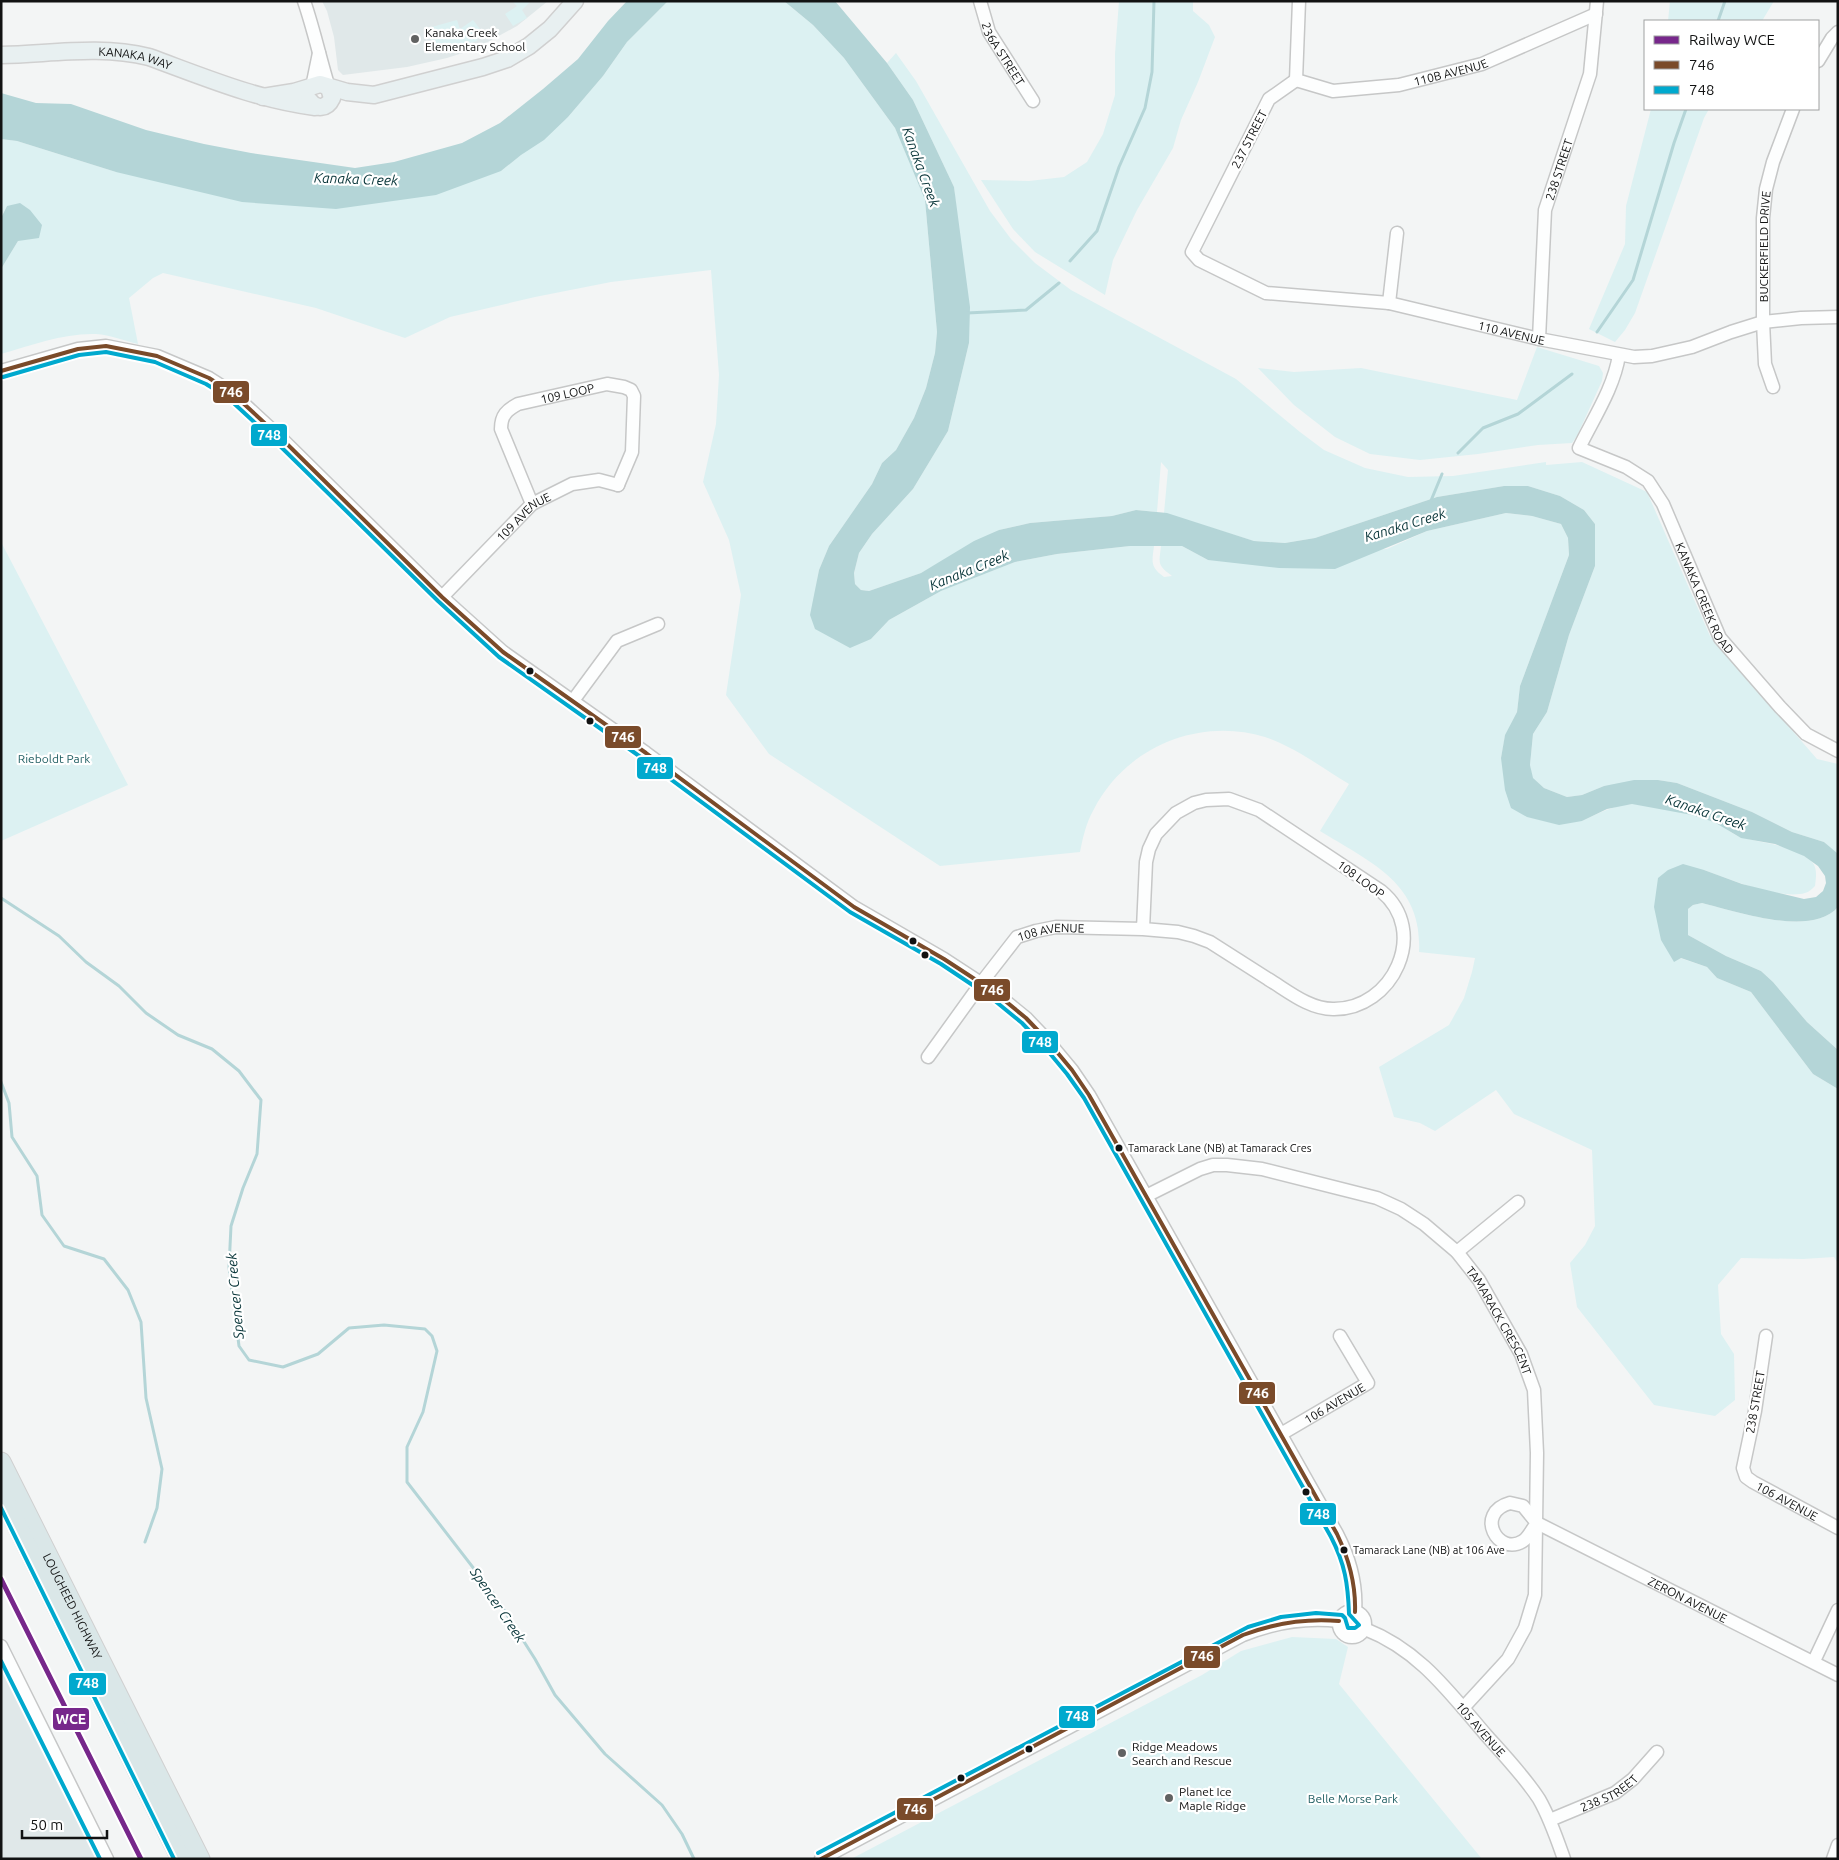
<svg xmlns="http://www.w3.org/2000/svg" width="1839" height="1860" font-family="Ubuntu,sans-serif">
<rect width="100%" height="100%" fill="#f3f5f5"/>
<path fill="#e0e8e9" d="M 322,1 L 548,1 L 517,26 L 475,49 L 447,58 L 407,67 L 343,75 L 338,70 L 334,37 L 327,11 Z
M 1,1649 L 106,1859 L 1,1859 Z"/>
<path fill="#dcf1f2" d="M 512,1 L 531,1 L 522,10 L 527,18 L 513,26 L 505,14 L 517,6 Z
M 668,1 L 784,1 L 813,25 L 844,58 L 895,128 L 925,200 L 937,332 L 935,353 L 926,388 L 914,418 L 896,450 L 882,463 L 872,484 L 829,546 L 819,570 L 816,587 L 871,639 L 889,620 L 941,591 L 1015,562 L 1057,554 L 1130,546 L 1154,546 C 1152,562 1150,567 1164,577 L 1172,576 C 1157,565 1159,564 1161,546 L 1182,546 L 1208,560 L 1387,549 L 1427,531 L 1506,513 L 1532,516 L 1561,524 L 1568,538 L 1569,555 L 1520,686 L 1517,712 L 1505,736 L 1501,758 L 1582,821 C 1597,814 1614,805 1632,804 C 1649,803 1698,815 1714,822 C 1724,826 1733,836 1744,838 C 1766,844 1793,845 1811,861 C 1818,867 1816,878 1815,886 C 1812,889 1809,892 1805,893 C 1779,900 1729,879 1704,870 L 1665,946 L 1674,961 L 1680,958 L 1707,967 L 1717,978 L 1751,992 L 1813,1074 L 1838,1089 L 1838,1263 L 1834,1257 L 1803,1259 L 1741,1258 L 1718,1285 L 1721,1334 L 1734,1354 L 1735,1400 L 1715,1416 L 1654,1405 L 1577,1307 L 1570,1263 L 1585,1245 L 1595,1226 L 1592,1150 L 1514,1114 L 1496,1090 L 1435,1131 L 1420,1123 L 1394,1117 L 1379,1067 L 1449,1025 L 1464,998 L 1472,972 L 1475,958 L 1419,952 C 1423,883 1370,862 1320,831 L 1349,784 C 1322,768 1295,747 1265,737 C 1199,717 1126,747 1094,809 C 1086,823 1083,837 1080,852 L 940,866 L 769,754 L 726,695 L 741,595 L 729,540 L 703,482 L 716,424 L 719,375 L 711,270 L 611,282 L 535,297 L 450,317 L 405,338 L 316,308 L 163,273 L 153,278 L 129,298 L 138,344 C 125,341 110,335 96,334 C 64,333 32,345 1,354 L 1,269 L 18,241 L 7,206 L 1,218 L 1,139 L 17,141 L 116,172 L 501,171 L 568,117 L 603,76 L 627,42 Z
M 1119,1 L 1193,1 L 1193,11 L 1209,25 L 1215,37 L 1198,82 L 1181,120 L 1173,148 L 1137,210 L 1113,260 L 1105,295 L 1035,252 L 1013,229 L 981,180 L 1029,181 L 1064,177 L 1087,162 L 1103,134 L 1115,95 L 1115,54 Z
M 1670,1 L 1774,1 L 1762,21 L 1668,21 Z
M 457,20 L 460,29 L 473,20 L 480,29 L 477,41 L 435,52 L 428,28 Z
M 896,53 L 916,81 L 990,211 L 1011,239 L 1035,263 L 1071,290 L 1236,379 L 1300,432 L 1324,450 L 1365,468 L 1408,477 L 1453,476 L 1546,462 L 1546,465 L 1582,462 L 1647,492 L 1710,636 L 1817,759 L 1838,764 L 1838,855 L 1824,842 L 1792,832 L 1752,812 L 1677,783 L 1658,780 L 1604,786 L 1582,795 L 1567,797 L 1544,788 L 1532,778 L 1530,765 L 1533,734 L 1547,712 L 1569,635 L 1595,566 L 1595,524 L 1584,510 L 1560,496 L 1528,486 L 1504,486 L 1437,497 L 1315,538 L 1285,543 L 1254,541 L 1164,513 L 1168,470 L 1161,462 L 1157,512 L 1136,510 L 1112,516 L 1030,523 L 999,530 L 921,573 L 869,591 L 861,590 L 855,584 L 854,573 L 859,553 L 872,534 L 913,489 L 948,431 L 969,343 L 954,187 L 913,100 L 887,63 Z
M 1651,109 L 1709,109 L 1704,118 L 1635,313 L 1625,330 L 1615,342 L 1589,329 L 1625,244 L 1626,206 Z
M 1537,347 L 1599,366 L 1603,373 L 1602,381 L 1577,436 L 1572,443 L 1538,445 L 1478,454 L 1420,460 L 1370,454 L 1335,437 L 1294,405 L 1258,368 L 1294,372 L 1361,368 L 1517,400 Z
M 1,542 L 128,785 L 1,841 Z
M 1702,903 C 1736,911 1811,938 1838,907 L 1838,1050 L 1807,1022 L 1773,982 L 1761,971 L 1726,956 L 1688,935 L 1688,909 L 1693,905 Z
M 1292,1637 L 1336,1639 L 1348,1647 L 1339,1684 L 1482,1859 L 851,1859 L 1202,1675 L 1241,1651 Z"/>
<path fill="#b4d5d7" d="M 627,1 L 668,1 L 627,42 L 603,76 L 568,117 L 544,140 L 521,155 L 501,171 L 436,195 L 336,209 L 242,202 L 116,172 L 17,141 L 1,139 L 1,93 L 36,103 L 71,104 L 146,130 L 204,144 L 251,153 L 355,168 L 394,162 L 462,143 L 500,123 L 543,89 L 578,59 L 608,21 Z
M 784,1 L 835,1 L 887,63 L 913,100 L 954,187 L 970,307 L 969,343 L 948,431 L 913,489 L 872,534 L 859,553 L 854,573 L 855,584 L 861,590 L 869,591 L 921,573 L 974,541 L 999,530 L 1030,523 L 1112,516 L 1136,510 L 1167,513 L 1254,541 L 1285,543 L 1315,538 L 1437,497 L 1504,486 L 1528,486 L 1560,496 L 1584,510 L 1595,524 L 1595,566 L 1569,635 L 1547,712 L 1533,734 L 1530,765 L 1533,778 L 1544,788 L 1567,797 L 1582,795 L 1604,786 L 1634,780 L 1658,780 L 1677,783 L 1752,812 L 1792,832 L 1824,842 L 1837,853 L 1838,907 C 1811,938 1736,911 1702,903 L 1693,905 L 1688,909 L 1688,935 L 1726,956 L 1761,971 L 1773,982 L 1807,1022 L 1838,1050 L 1838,1089 L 1813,1074 L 1751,992 L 1717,978 L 1707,967 L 1681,958 L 1674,962 L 1661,940 L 1654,907 L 1658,878 L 1668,870 L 1683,864 L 1704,870 L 1742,884 L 1804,899 L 1816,897 L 1823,891 L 1826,883 L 1825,876 L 1818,866 L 1804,856 L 1775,844 L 1741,838 L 1714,822 L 1692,815 L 1632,804 L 1607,809 L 1582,821 L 1559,825 L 1527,817 L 1511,808 L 1505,790 L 1501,758 L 1505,735 L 1517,712 L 1520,686 L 1569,555 L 1568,538 L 1561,524 L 1532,516 L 1506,513 L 1427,531 L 1335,569 L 1279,568 L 1208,560 L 1182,546 L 1130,546 L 1057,554 L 1015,562 L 941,591 L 889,620 L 871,639 L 850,648 L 815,629 L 810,615 L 819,570 L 829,546 L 872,484 L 882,463 L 896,450 L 914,418 L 926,388 L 935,353 L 937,332 L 925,200 L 895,128 L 844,58 L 813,25 Z
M 20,203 L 30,210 L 42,225 L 39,238 L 18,241 L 1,269 L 1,218 L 7,206 Z"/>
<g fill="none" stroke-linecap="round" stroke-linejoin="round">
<path stroke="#b4d5d7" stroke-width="3" d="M 1718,21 L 1725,1
M 1070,261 L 1097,231 L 1119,167 L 1145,108 L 1152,72 L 1154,1
M 967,313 L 1026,310 L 1059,283
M 1597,332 L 1633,280 L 1674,143 L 1686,109
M 1458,453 L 1483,428 L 1518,414 L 1572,374
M 1430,503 L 1442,474
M 1,898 L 59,936 L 86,962 L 119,986 L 146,1013 L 178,1035 L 212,1049 L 239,1071 L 261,1100 L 257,1154 L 243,1188 L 231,1226 L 229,1267 L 239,1346 L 249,1360 L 283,1367 L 318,1354 L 349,1328 L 384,1325 L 425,1329 L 432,1336 L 437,1351 L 423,1412 L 407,1447 L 407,1482 L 495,1596 L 535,1659 L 555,1695 L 605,1754 L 662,1805 L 682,1834 L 694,1859
M 1,1082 L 9,1103 L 12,1137 L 37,1176 L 42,1215 L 64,1246 L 104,1259 L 128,1290 L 141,1322 L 146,1398 L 162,1469 L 157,1508 L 145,1542"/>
<g stroke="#c6c7c7" stroke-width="15">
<g id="minor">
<path d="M 304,1 C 314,30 320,59 329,88"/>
<path id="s1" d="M 980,1 L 989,32 L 1033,101"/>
<path d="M 1818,61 L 1832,38 L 1838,32"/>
<path id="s2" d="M 1296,80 L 1269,99 L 1192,252 L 1199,260 L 1266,293 L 1389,303 L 1539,339 L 1634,357 L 1652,356 L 1692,347 L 1731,332 L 1763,322 L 1801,318 L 1838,317"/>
<path id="s3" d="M 1296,80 L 1333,91 L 1399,85 L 1482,64 L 1596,14"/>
<path d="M 1296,80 L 1299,1"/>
<path d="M 312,87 L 319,53"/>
<path d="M 1389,303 L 1397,233"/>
<path id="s4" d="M 1539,339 L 1545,210 L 1590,74 L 1597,1"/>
<path id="s5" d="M 1619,355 C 1614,388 1593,419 1579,448 L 1626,467 L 1648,481 L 1663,504 L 1720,638 L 1780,707 L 1806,734 L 1838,751"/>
<path d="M 1,371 L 78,349 L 106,346 L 157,356 L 209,378 L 231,392 L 283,440 L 442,597 L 503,652 L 646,753 L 854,907 L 944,959 L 993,991 L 1026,1018 L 1047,1040 L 1072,1070 L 1089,1095 L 1337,1534 C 1350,1559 1357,1584 1355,1612"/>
<path id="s6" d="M 1773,387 L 1765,364 L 1763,322 L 1763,218 L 1766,189 L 1773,162 L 1793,109"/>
<path id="s7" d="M 532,504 L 501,429 C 501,415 507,410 518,404 L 607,384 L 624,387 L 631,390 L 634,396 L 632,452 L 618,485"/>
<path id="s8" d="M 442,597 L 532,504 L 572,484 L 599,480 L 618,485"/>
<path d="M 572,702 L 617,641 L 658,624"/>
<path id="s9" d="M 928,1057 L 982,982 L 1017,937 L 1036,931 L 1056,927 L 1143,929 L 1178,932 L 1194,936 L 1210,942 C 1229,954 1249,967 1268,979 C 1288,991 1309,1009 1333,1009 C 1393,1010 1430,931 1381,891 L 1259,810 L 1229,799 L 1206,800 L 1194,803 L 1176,813 L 1156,834 L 1149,849 L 1146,862 L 1143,929"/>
<path id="s10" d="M 1146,1196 L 1200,1169 L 1213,1165 L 1227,1165 L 1262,1169 L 1377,1198 L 1401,1209 L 1424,1224 L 1457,1252 L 1479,1280 L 1521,1354 L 1534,1390 L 1537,1453 L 1535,1595 L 1525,1628 L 1508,1659 L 1463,1708"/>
<path d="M 1457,1252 L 1518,1202"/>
<path id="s11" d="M 1766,1336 L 1755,1411 L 1743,1468 L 1746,1477 L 1753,1482 L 1838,1528"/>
<path id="s12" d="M 1281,1434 L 1368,1383 L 1340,1336"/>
<path d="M 1510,1503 L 1523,1506 L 1537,1523 C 1532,1529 1529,1537 1523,1541 C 1498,1557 1474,1513 1510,1503 Z"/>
<path id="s13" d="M 1537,1523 L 1838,1675"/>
<circle cx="1352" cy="1624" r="13"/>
<path id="s14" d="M 1365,1629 C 1419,1650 1449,1692 1486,1735 C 1504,1755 1524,1776 1539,1799 C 1550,1818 1557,1839 1564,1859"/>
<path d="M 1,1646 L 107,1859"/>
<path d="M 1814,1661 L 1838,1610"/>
<path id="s15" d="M 1550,1820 L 1615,1793 L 1633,1779 L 1657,1752"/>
<path d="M 821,1859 L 1243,1635 C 1275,1622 1305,1617 1339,1621"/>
<path d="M 1833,1859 L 1838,1845"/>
</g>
</g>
<g stroke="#d0d0d0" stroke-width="19">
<g id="major">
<path id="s16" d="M 1,55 C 51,54 100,45 149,57 C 204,77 258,100 315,107"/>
<path d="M 263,97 L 294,92 L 320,84 L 347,92 L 374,95 L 483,67 L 507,59 L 529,46 L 550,29 L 575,1"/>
<path d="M 309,100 C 316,110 327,109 332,98 L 329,88"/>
</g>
</g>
<g stroke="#d0d0d0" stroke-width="21">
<g id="highway">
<path id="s17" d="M 1,1462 L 200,1859"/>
<path d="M 1,1493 L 181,1859"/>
</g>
</g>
<use href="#minor" stroke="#fdfefe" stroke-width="12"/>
<use href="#major" stroke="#e8f0f1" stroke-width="16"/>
<use href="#highway" stroke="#dae7e8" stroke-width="19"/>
<g stroke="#fff" stroke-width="8">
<path id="bus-1" d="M 1,371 L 78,349 L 106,346 L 157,356 L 209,378 L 231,392 L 283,440 L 442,597 L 503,652 L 646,753 L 854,907 L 944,959 L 993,991 L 1026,1018 L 1047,1040 L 1072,1070 L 1089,1095 L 1337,1534 C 1349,1559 1356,1584 1355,1612
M 821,1859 L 1243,1635 C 1275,1623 1305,1618 1339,1621"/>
</g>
<g stroke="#fff" stroke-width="8">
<path id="bus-2" d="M 3,377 L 79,355 L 106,352 L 155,362 L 206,384 L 227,397 L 279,445 L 438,601 L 499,657 L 642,758 L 850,912 L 941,964 L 989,996 L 1022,1023 L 1042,1044 L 1067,1074 L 1084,1098 L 1331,1537 C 1345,1564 1348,1584 1349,1614 L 1359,1625 L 1355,1628 L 1348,1628 L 1345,1618 L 1342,1615 L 1316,1613 L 1281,1617 L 1248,1627 L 818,1853
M 1,1508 L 174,1859
M 1,1661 L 100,1859"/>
</g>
<use href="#bus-1" stroke="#7a4b2a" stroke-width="4"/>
<use href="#bus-2" stroke="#00a9ce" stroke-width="4"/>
<g stroke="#fff" stroke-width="9">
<path id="rail-1" d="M 1,1579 L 141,1859"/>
</g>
<use href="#rail-1" stroke="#77278b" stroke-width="5"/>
</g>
<g fill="#616262" stroke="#fff" stroke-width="2">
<circle cx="415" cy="39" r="5"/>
<circle cx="1122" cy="1753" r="5"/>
<circle cx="1169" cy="1798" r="5"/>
</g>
<g fill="#121313" stroke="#fff" stroke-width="2">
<circle cx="530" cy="671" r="4.5"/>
<circle cx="590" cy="721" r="4.5"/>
<circle cx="913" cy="941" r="4.5"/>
<circle cx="925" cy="955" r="4.5"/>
<circle cx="1119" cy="1148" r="4.5"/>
<circle cx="1306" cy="1492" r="4.5"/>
<circle cx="1344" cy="1550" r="4.5"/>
<circle cx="1029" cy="1749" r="4.5"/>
<circle cx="961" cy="1778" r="4.5"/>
</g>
<g text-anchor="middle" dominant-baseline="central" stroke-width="4.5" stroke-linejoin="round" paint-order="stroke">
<g font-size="11" fill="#121313" stroke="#fff" text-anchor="start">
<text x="1128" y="1148">Tamarack Lane (NB) at Tamarack Cres</text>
<text x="1353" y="1550">Tamarack Lane (NB) at 106 Ave</text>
</g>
<g font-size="12" fill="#121313" stroke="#fff" text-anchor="start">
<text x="425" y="32">Kanaka Creek<tspan x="425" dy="14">Elementary School</tspan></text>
<text x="1132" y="1746">Ridge Meadows<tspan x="1132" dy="14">Search and Rescue</tspan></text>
<text x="1179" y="1791">Planet Ice<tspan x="1179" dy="14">Maple Ridge</tspan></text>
</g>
<g font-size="12" fill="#121313" stroke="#fff">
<text stroke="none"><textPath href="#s1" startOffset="58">236A STREET</textPath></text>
<text stroke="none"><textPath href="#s16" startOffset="135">KANAKA WAY</textPath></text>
<text stroke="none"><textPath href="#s3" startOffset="158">110B AVENUE</textPath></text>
<text transform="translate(1249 139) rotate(-63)">237 STREET</text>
<text stroke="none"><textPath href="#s4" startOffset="172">238 STREET</textPath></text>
<text stroke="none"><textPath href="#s6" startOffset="142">BUCKERFIELD DRIVE</textPath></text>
<text stroke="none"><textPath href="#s2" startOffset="539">110 AVENUE</textPath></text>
<text stroke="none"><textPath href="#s7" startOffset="164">109 LOOP</textPath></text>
<text stroke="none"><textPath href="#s8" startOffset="115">109 AVENUE</textPath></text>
<text stroke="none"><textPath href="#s5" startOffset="309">KANAKA CREEK ROAD</textPath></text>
<text transform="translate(1361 879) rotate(36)">108 LOOP</text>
<text stroke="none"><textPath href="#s9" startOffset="184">108 AVENUE</textPath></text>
<text stroke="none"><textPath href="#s10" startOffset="420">TAMARACK CRESCENT</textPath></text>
<text stroke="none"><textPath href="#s12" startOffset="62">106 AVENUE</textPath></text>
<text transform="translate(1755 1402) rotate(-80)">238 STREET</text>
<text stroke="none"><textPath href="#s11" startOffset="191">106 AVENUE</textPath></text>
<text stroke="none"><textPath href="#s13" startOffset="169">ZERON AVENUE</textPath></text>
<text stroke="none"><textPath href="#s17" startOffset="161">LOUGHEED HIGHWAY</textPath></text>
<text stroke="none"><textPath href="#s14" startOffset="155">105 AVENUE</textPath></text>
<text stroke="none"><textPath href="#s15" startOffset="65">238 STREET</textPath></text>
</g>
<g font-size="12" fill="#215f63" stroke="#fff">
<text x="54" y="758">Rieboldt Park</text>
<text x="1353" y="1798">Belle Morse Park</text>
</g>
<g font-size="14" font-style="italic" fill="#073438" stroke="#fff">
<text transform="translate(921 167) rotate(70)">Kanaka Creek</text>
<text transform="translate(356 179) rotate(2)">Kanaka Creek</text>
<text transform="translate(1405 525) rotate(-17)">Kanaka Creek</text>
<text transform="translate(969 570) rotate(-22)">Kanaka Creek</text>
<text transform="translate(1706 812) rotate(19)">Kanaka Creek</text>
<text transform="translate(235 1296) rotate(-95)">Spencer Creek</text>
<text transform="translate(498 1605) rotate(56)">Spencer Creek</text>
</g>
</g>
<g stroke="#fff" stroke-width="2">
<rect x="212" y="380" width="38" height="24" rx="5" fill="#7a4b2a"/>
<rect x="250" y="423" width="38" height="24" rx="5" fill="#00a9ce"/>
<rect x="604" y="725" width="38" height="24" rx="5" fill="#7a4b2a"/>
<rect x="636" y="756" width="38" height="24" rx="5" fill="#00a9ce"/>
<rect x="973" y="978" width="38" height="24" rx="5" fill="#7a4b2a"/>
<rect x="1021" y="1030" width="38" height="24" rx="5" fill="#00a9ce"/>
<rect x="1238" y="1381" width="38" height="24" rx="5" fill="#7a4b2a"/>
<rect x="1299" y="1502" width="38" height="24" rx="5" fill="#00a9ce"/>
<rect x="1183" y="1645" width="38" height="24" rx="5" fill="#7a4b2a"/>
<rect x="68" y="1672" width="39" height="24" rx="5" fill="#00a9ce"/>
<rect x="1058" y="1705" width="38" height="24" rx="5" fill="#00a9ce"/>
<rect x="52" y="1707" width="38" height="24" rx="5" fill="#77278b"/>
<rect x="896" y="1797" width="38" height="24" rx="5" fill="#7a4b2a"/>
</g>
<g font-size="14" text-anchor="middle" font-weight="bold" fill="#fff">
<text x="231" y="397">746</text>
<text x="269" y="440">748</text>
<text x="623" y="742">746</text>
<text x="655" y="773">748</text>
<text x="992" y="995">746</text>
<text x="1040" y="1047">748</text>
<text x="1257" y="1398">746</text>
<text x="1318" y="1519">748</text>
<text x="1202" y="1661">746</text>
<text x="87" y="1688">748</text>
<text x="1077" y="1721">748</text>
<text x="71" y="1724">WCE</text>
<text x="915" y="1814">746</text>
</g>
<rect width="1839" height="1860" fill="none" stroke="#121313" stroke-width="5"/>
<rect x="1644" y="20" width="175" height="90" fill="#ffffff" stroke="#a0a1a1"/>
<rect x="1654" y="36" width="25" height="8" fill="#77278b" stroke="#a0a1a1"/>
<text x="1689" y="45" font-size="15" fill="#121313">Railway WCE</text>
<rect x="1654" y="61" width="25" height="8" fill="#7a4b2a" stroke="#a0a1a1"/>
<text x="1689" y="70" font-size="15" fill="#121313">746</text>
<rect x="1654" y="86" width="25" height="8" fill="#00a9ce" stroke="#a0a1a1"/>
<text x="1689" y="95" font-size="15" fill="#121313">748</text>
<path d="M22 1830v8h85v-8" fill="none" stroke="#121313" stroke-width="2.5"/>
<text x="30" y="1830" font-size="15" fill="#121313" stroke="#ffffff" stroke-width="4" paint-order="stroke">50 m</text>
</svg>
